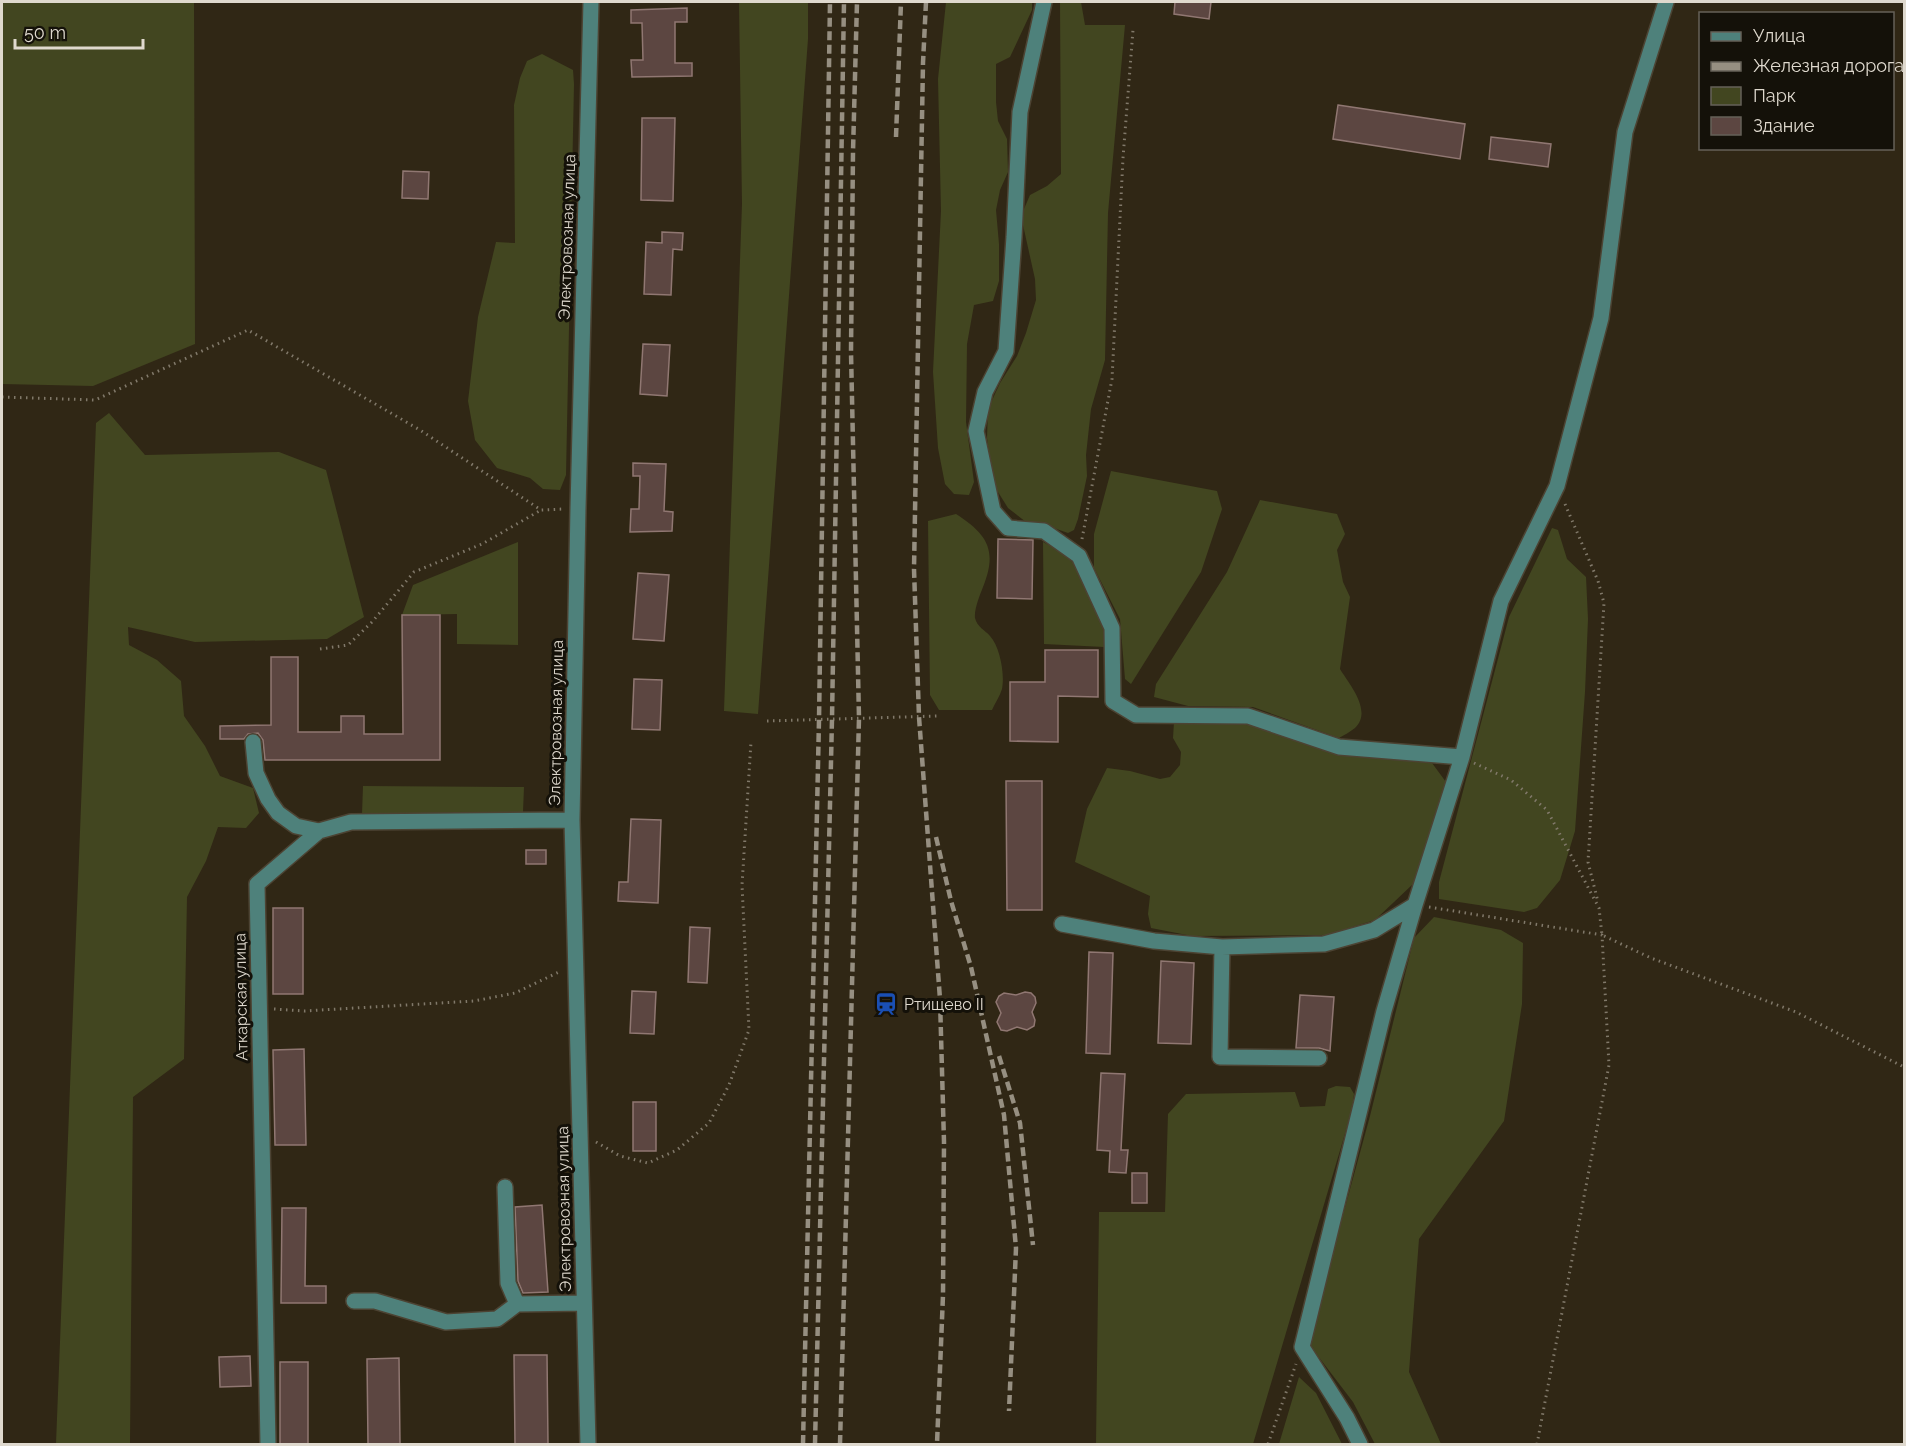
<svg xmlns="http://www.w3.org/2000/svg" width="1906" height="1446" font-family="Raleway,sans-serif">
<rect width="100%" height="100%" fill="#302715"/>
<path fill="#424620" d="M 2,2 L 194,2 L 195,344 L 93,386 L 2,384 Z
M 739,2 L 808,2 L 808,39 L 758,714 L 724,711 L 742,204 Z
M 946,2 L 1032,2 L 1032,10 L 1010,57 L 996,64 L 996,102 L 998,121 L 1007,139 L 1008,172 L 1000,190 L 996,210 L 999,244 L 999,281 L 993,301 L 974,305 L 967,344 L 966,422 L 974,482 L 969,495 L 954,494 L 945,484 L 938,448 L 933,372 L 941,211 L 938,79 Z
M 1060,2 L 1081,2 L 1085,25 L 1125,25 L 1108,213 L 1105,360 L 1091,409 L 1086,455 L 1087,476 L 1078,519 L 1074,530 L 1068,533 L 1045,525 L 1026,522 L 1008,508 L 993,484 L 987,438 L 988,409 L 1000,383 L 1017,356 L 1026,333 L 1036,300 L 1035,279 L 1021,216 L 1030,195 L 1047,186 L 1061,174 Z
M 542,54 L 573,70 L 574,84 L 566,475 L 560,490 L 543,489 L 530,478 L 497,468 L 475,440 L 468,401 L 478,317 L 496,242 L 515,243 L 514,105 L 520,78 L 527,61 Z
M 109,413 L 145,455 L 279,452 L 326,470 L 364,617 L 327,639 L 195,642 L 128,627 L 129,645 L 157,660 L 181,681 L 184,716 L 205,746 L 220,776 L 253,788 L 259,813 L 246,828 L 218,827 L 206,861 L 187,897 L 184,1059 L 133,1097 L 130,1444 L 56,1444 L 96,423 Z
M 1111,471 L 1217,491 L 1222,509 L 1201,572 L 1131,684 L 1125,679 L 1120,619 L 1094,568 L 1094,534 Z
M 1260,500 L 1337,514 L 1345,534 L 1337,550 L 1343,582 L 1350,597 L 1340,669 C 1349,684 1373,711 1355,728 C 1350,732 1344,735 1339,738 L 1253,707 L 1188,706 L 1154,697 L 1156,684 L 1227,572 Z
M 956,514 C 987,534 998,550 983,587 C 980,595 974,609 975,618 C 977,627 985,630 990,636 C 1000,647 1005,674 1002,689 C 1000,696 995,703 992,710 L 939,710 L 930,695 L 928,521 Z
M 1552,528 L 1558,530 L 1567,559 L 1586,577 L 1588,619 L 1585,692 L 1575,831 L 1560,880 L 1537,908 L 1524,912 L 1439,899 L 1439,882 L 1509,617 Z
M 518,542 L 518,645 L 457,644 L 457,614 L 402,615 L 413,585 Z
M 1043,542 L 1057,549 L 1076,565 L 1092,605 L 1106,629 L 1104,647 L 1044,644 Z
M 1240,721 L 1332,752 L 1432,763 L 1446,782 L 1413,884 L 1375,920 L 1327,935 L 1192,936 L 1151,928 L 1148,914 L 1150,896 L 1075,862 L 1087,809 L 1107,768 L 1130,771 L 1160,779 L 1170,777 L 1180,765 L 1181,752 L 1173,738 L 1174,722 Z
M 363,786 L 524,787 L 523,812 L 362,814 Z
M 1434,917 L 1501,930 L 1523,943 L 1522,1004 L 1504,1121 L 1419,1239 L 1409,1372 L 1441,1444 L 1375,1444 L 1353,1402 L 1308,1343 L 1370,1116 L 1414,938 Z
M 1336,1086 L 1350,1087 L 1354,1094 L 1352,1110 L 1253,1444 L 1096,1444 L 1099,1212 L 1165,1212 L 1168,1114 L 1186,1094 L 1295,1092 L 1300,1107 L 1325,1106 L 1328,1089 Z
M 1299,1377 L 1316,1393 L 1342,1444 L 1279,1444 Z"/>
<path fill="#5c4641" stroke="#907772" stroke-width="1.5" d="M 1175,2 L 1211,2 L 1209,19 L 1174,14 Z
M 687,8 L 687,22 L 675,22 L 675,63 L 692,63 L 692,76 L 632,77 L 631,60 L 643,60 L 642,23 L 631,23 L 631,10 Z
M 1338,105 L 1465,124 L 1460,159 L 1333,139 Z
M 642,118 L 675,118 L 673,201 L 641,200 Z
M 1491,137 L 1551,144 L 1548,167 L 1489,159 Z
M 403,171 L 429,172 L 428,199 L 402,198 Z
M 662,232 L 683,233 L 682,250 L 673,249 L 671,295 L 644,294 L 646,242 L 662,243 Z
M 643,344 L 670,345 L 667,396 L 640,394 Z
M 633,463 L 666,464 L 664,511 L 673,512 L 672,531 L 630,532 L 631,509 L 639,509 L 640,476 L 633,476 Z
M 998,539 L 1033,540 L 1032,599 L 997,598 Z
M 638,573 L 669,575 L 664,641 L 633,639 Z
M 402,615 L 440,615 L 440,760 L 265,760 L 263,740 L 258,733 L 248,734 L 244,739 L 220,739 L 220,726 L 271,725 L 271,657 L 298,657 L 298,732 L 341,732 L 341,716 L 364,716 L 364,734 L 403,734 Z
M 1045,650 L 1098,650 L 1098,697 L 1058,696 L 1058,742 L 1010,741 L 1010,682 L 1045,682 Z
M 634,679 L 662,680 L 660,730 L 632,729 Z
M 1006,781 L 1042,781 L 1042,910 L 1007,910 Z
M 631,819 L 661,820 L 658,903 L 618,901 L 619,882 L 628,882 Z
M 526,850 L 546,850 L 546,864 L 526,864 Z
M 273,908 L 303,908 L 303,994 L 273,994 Z
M 690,927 L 710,928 L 707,983 L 688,982 Z
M 1089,952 L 1113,953 L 1110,1054 L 1086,1053 Z
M 1161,961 L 1194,963 L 1191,1044 L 1158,1043 Z
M 632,991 L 656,992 L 654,1034 L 630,1033 Z
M 1025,992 L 1031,993 L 1035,997 L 1036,1003 L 1032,1012 L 1035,1020 L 1034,1026 L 1027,1030 L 1017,1027 L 1007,1031 L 1001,1030 L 997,1022 L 1001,1013 L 996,1002 L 999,996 L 1004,993 L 1016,995 Z
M 1300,995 L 1334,997 L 1330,1051 L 1319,1048 L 1296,1048 Z
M 304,1049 L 306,1145 L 275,1145 L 273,1050 Z
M 1101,1073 L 1125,1074 L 1121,1150 L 1128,1150 L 1126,1173 L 1109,1172 L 1110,1151 L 1097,1150 Z
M 633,1102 L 656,1102 L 656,1151 L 633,1151 Z
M 1132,1173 L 1147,1173 L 1147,1203 L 1132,1203 Z
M 542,1205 L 548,1292 L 523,1293 L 518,1281 L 515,1207 Z
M 282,1208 L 306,1208 L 305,1286 L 326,1286 L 326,1303 L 281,1303 Z
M 514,1355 L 547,1355 L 548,1444 L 515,1444 Z
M 250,1356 L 251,1386 L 220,1387 L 219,1357 Z
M 399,1358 L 400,1444 L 368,1444 L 367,1359 Z
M 280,1362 L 308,1362 L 308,1444 L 280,1444 Z"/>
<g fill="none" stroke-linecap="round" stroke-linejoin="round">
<g stroke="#4c4333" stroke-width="18">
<path id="minor" d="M 1044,2 L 1020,112 L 1014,237 L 1006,351 L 985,392 L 976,431 L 993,511 L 1008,528 L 1044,531 L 1079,556 L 1112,628 L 1113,701 L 1136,715 L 1248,716 L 1339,747 L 1462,757
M 253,742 L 256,773 L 268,799 L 278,813 L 296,826 L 319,831
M 1062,924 L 1154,941 L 1222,947 L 1324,944 L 1374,930 L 1415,905
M 1222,947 L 1220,1057 L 1319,1058
M 505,1187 L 508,1283 L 517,1304 L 584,1303
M 354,1301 L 375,1301 L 446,1322 L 497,1319 L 517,1304
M 268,1444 L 257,884 L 319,831 L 351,822 L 572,820
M 588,1444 L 572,820 L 578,508 L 591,2
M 1360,1444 L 1347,1418 L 1302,1347 L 1384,1011 L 1415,905 L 1462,757 L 1501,601 L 1557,486 L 1601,318 L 1625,132 L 1666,2"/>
</g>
<path stroke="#81796a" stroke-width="3" stroke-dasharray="1.5 4.5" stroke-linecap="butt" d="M 2,397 L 95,400 L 248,330 L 420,430 L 541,510 L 564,509
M 1565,504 L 1598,581 L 1604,603 L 1588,862 L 1598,902
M 1082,539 L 1112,379 L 1123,158 L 1133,30
M 320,649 L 348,645 L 372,622 L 414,572 L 482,544 L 541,510
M 767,721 L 937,716
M 1474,763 L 1511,780 L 1547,810 L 1599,908 L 1602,935 L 1651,958 L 1796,1012 L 1904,1067
M 1429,907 L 1602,935 L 1609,1065 L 1537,1444
M 274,1009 L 304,1011 L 474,1001 L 515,993 L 561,971
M 596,1142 L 620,1156 L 648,1163 L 677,1150 L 709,1123 L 729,1085 L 749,1030 L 742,885 L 751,742
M 1268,1444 L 1296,1364"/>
<use href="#minor" stroke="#4e817b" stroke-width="15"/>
<path stroke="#968f81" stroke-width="4.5" stroke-dasharray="9 4.5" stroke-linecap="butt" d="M 926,2 L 923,63 L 914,569 L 919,717 L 940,999 L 944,1142 L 943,1295 L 937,1444
M 896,137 L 901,2
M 936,837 L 951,901 L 971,967 L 1004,1115 L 1016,1248 L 1009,1411
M 999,1056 L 1020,1123 L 1033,1245
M 803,1444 L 819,720 L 830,2
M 815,1444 L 832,719 L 844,2
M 840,1444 L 859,718 L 851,352 L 853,152 L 857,2"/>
</g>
<defs>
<g id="station-bare" transform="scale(1.8)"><path d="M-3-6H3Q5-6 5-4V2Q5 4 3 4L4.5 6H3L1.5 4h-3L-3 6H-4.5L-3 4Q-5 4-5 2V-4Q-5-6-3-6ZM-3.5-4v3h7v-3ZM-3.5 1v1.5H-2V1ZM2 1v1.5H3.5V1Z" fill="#1a4fb4" stroke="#141109" stroke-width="2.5" paint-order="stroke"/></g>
</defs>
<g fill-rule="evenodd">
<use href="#station-bare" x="886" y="1004"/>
</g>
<g text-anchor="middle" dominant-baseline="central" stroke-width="6" stroke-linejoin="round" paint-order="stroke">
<g font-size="16" fill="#dfd9ce" stroke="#141109">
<text transform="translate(567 237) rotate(-88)">Электровозная улица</text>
<text transform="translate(556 723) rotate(-89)">Электровозная улица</text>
<text transform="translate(241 997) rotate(-91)">Аткарская улица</text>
<text transform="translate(564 1209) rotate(-91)">Электровозная улица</text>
</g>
<g font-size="16" fill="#dfd9ce" stroke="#141109" text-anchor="start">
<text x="904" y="1004">Ртищево II</text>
</g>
</g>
<rect width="1906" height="1446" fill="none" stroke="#dfd9ce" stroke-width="6"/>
<rect x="1699" y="12" width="195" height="138" fill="#141109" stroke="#656158" stroke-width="1.5"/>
<rect x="1711" y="32" width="30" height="9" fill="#4e817b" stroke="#656158" stroke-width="1.5"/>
<text x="1753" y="42" font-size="18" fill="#dfd9ce">Улица</text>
<rect x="1711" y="62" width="30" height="9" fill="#968f81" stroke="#656158" stroke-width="1.5"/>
<text x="1753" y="72" font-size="18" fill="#dfd9ce">Железная дорога</text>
<rect x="1711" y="87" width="30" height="18" fill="#424620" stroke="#656158" stroke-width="1.5"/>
<text x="1753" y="102" font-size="18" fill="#dfd9ce">Парк</text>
<rect x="1711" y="117" width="30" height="18" fill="#5c4641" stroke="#656158" stroke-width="1.5"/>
<text x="1753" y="132" font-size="18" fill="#dfd9ce">Здание</text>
<path d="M15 39v9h128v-9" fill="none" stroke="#dfd9ce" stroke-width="3"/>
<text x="24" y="39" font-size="18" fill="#dfd9ce" stroke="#141109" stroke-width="4.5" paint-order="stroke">50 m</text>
</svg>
